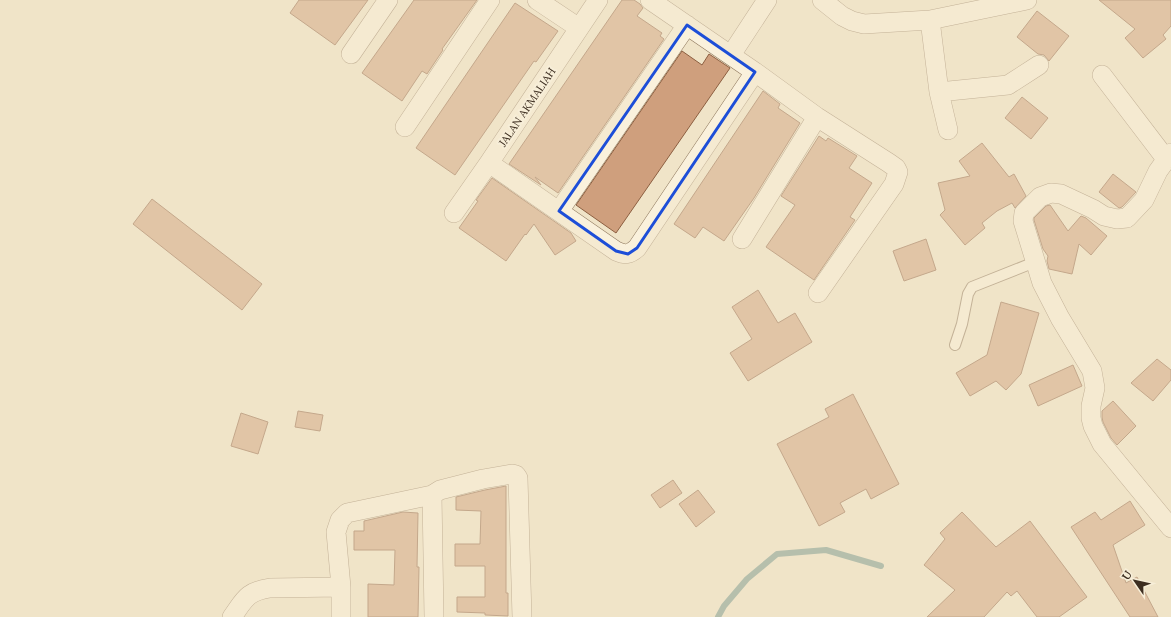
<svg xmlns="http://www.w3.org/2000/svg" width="1171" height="617" font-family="Lora,serif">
<rect width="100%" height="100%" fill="#f0e4c8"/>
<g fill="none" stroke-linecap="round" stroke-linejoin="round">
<path stroke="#6f938a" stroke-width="6" d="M 718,617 L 724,606 L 747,579 L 777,554 L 826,550 L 881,566"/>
</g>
<path fill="#cf9f7d" stroke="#8d5f41" d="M 299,0 L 368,0 L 335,45 L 290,13 Z
M 414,0 L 477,0 L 442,49 L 443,50 L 427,74 L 422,71 L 402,101 L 362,73 Z
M 622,0 L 634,0 L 640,4 L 643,8 L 637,16 L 662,33 L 660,36 L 664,39 L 558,193 L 535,177 L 541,185 L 509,164 Z
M 1099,0 L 1171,0 L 1171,26 L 1163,35 L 1166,39 L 1143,58 L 1125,38 L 1135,29 Z
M 515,3 L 558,31 L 536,62 L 534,61 L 455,175 L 416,148 Z
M 1037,11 L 1069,36 L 1049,61 L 1044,55 L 1038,54 L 1017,37 Z
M 682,51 L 702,65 L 709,54 L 730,68 L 616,233 L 576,205 Z
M 763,91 L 780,104 L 778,108 L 800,123 L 754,198 L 724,241 L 703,227 L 695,238 L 674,224 Z
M 1022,97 L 1048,118 L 1031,139 L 1005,118 Z
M 819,136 L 826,141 L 828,138 L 857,156 L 849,168 L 872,183 L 850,217 L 855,220 L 814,280 L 766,247 L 795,205 L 781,196 Z
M 982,143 L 1009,177 L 1014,174 L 1026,196 L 1015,208 L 1012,203 L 997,211 L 982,223 L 985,228 L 965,245 L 940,215 L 945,210 L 938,183 L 970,176 L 959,161 Z
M 1113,174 L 1136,192 L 1122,207 L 1119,208 L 1099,192 Z
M 492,178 L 571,233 L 576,241 L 555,255 L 534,224 L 526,235 L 525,234 L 506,261 L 459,228 L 478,201 L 476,200 Z
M 152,199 L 262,284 L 242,310 L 133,224 Z
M 1050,205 L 1068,231 L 1081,216 L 1086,218 L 1107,236 L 1091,255 L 1079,244 L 1072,274 L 1049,269 L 1047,261 L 1048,256 L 1043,249 L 1034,220 L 1034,218 L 1046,206 Z
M 926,239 L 936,270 L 904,281 L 893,251 Z
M 758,290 L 778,323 L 795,313 L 812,342 L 748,381 L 730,353 L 752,339 L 732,307 Z
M 1001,302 L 1039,313 L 1021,374 L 1006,390 L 996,381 L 970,396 L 956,373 L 987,355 Z
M 1157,359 L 1171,370 L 1171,380 L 1153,401 L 1131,383 Z
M 1073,365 L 1082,386 L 1038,406 L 1029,385 Z
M 853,394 L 899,484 L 871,499 L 866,489 L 840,503 L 845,512 L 819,526 L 777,444 L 829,417 L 825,409 Z
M 1113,401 L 1136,426 L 1117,445 L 1111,438 L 1103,422 L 1102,417 L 1102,411 Z
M 298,411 L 323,415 L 320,431 L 295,427 Z
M 241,413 L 268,422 L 258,454 L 231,446 Z
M 673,480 L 682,493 L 660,508 L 651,495 Z
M 506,486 L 506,593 L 508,593 L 508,616 L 485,615 L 485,613 L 457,612 L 457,597 L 485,597 L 485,566 L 455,566 L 455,544 L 480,544 L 481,511 L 456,510 L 456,497 L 485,490 Z
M 698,490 L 715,512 L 696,527 L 679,504 Z
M 1130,501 L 1145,525 L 1113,545 L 1126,583 L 1137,577 L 1158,617 L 1130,617 L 1071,527 L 1095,512 L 1101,520 Z
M 403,512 L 418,513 L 417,567 L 419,567 L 418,617 L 368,617 L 368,584 L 394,585 L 395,550 L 354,550 L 354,531 L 364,531 L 364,521 Z
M 962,512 L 996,547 L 1030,521 L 1087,597 L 1059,617 L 1037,617 L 1017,591 L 1011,596 L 1007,592 L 984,617 L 927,617 L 955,590 L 924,565 L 945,539 L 940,533 Z"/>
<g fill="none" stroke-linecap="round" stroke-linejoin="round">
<g stroke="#8d765c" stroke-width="12">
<path id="lane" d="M 955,345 L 962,324 L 968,294 L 972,287 L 1035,262"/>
</g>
<g stroke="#8d765c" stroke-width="20">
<path id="street" d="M 537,0 L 579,28
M 650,0 L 755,72 L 817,117 L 889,163 L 896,168 L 898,172 L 894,184 L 818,293
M 822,0 L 842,16 L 852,21 L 864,24 L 930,20 L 1027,0
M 930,20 L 939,92 L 948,130
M 351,54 L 388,0
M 731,55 L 767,0
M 1102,75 L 1166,159
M 939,92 L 1008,85 L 1039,65
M 405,127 L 490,0
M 1171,153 L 1158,171 L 1144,200 L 1127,218 L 1117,219 L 1104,216 L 1093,209 L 1061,194 L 1051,193 L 1040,197 L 1024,213 L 1023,221 L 1042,283 L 1060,318 L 1092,371 L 1095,388 L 1091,406 L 1091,418 L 1093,426 L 1102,444 L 1171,528
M 489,163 L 616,251 C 625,255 629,255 637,248 L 755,72
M 559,211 L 687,25
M 454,213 L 489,163 L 598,0
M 742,239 L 817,117
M 432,495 L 434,617
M 232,617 C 245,599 246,592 270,588 L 341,587
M 341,617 L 341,587 L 336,532 L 340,520 L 347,513 L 432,495 L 440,490 L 483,479 L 512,474 L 516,475 L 518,478 L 522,617"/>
</g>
<use href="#lane" stroke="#faf1dc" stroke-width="10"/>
<use href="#street" stroke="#faf1dc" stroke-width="19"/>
</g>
<path d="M0 0H1171V617H0ZM 687,25 L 755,72 L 637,248 L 628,254 L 616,251 L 559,211 Z" fill="#f0e4c8" fill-opacity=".55" fill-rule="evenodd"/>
<path fill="none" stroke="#1d4ed8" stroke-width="3" stroke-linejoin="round" d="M 687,25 L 755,72 L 637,248 L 628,254 L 616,251 L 559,211 Z"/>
<g text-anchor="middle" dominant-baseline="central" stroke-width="4" stroke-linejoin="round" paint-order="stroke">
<g font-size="11" fill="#3d2e20" stroke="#f7eed8">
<text transform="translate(527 107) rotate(-56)">JALAN AKMALIAH</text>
</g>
</g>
<g transform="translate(1135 581) rotate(304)" stroke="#f7eed8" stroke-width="3" paint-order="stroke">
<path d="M0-3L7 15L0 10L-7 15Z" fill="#3d2e20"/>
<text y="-6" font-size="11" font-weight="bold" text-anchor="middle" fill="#3d2e20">U</text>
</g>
</svg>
